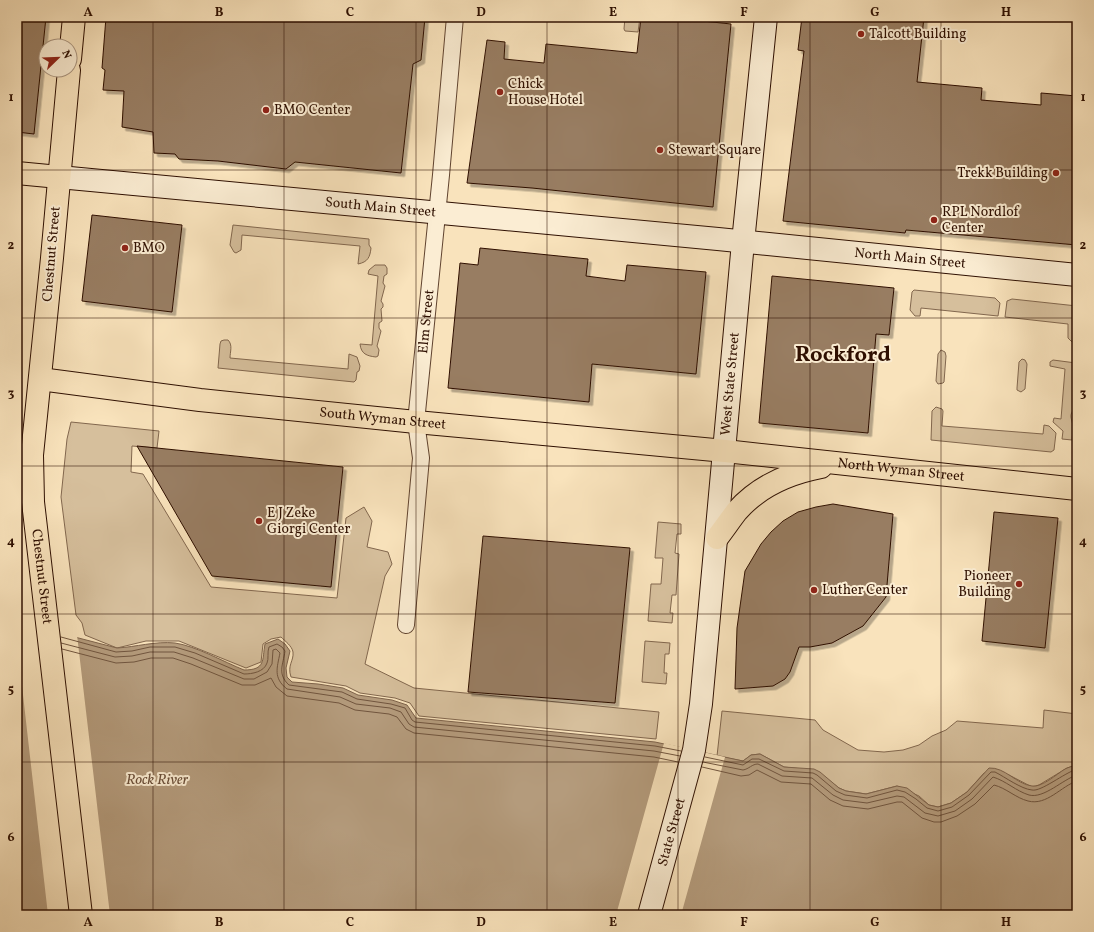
<svg xmlns="http://www.w3.org/2000/svg" width="1094" height="932" font-family="Vollkorn,serif">
<defs>
<filter id="shadow"><feDropShadow dx="3.5" dy="3.5" stdDeviation="0" flood-color="#0004"/></filter>
</defs>
<rect width="100%" height="100%" fill="#f9e3bc"/>
<filter id="stains"><feTurbulence type="fractalNoise" baseFrequency=".005" numOctaves="4"/><feColorMatrix values="0 0 0 0 .2 0 0 0 0 .09 0 0 0 0 .02 0 0 0 .5 -.17"/></filter>
<radialGradient id="worn" r=".72"><stop offset=".6" stop-color="#630" stop-opacity="0"/><stop offset="1" stop-color="#630" stop-opacity=".3"/></radialGradient>
<path fill="#d6bf9c" stroke="#82674e" d="M 625,17 L 640,17 L 638,32 L 625,31 L 624,29 Z
M 233,225 L 369,239 L 369,245 L 371,248 C 370,257 368,262 358,264 L 360,246 L 242,235 L 241,250 L 236,253 L 234,252 L 230,245 Z
M 375,265 L 385,265 L 387,268 L 387,274 L 384,276 L 383,283 L 385,286 L 381,301 L 383,304 L 383,307 L 381,309 L 382,321 L 379,323 L 379,328 L 381,331 L 377,346 L 379,350 L 378,356 L 376,357 C 367,356 361,354 360,344 L 372,345 L 378,276 L 368,274 L 369,270 Z
M 914,290 L 995,298 L 1000,303 L 998,316 L 921,308 L 920,316 L 915,316 L 910,310 L 912,292 Z
M 1012,299 L 1077,306 L 1077,342 L 1072,342 L 1068,338 L 1068,324 L 1005,317 L 1007,301 Z
M 224,340 L 228,340 C 233,345 230,352 230,358 L 348,369 L 349,354 L 357,357 L 360,366 L 359,371 L 357,372 L 356,380 L 354,382 L 218,368 L 220,344 L 221,341 Z
M 941,350 L 945,352 L 946,356 L 944,382 L 943,383 L 938,384 L 936,381 L 938,354 Z
M 1022,359 L 1025,360 L 1027,364 L 1025,389 L 1021,392 L 1017,390 L 1017,388 L 1019,362 Z
M 1053,360 L 1076,363 C 1076,371 1077,378 1077,385 C 1070,393 1076,400 1075,408 C 1068,415 1072,419 1073,426 C 1074,430 1072,436 1072,440 L 1062,439 L 1063,431 L 1053,422 L 1054,418 L 1061,419 L 1065,369 L 1050,366 L 1050,362 Z
M 936,407 L 942,409 L 943,411 L 942,426 L 1043,434 L 1044,425 L 1049,426 L 1056,433 L 1054,450 L 1051,452 L 931,440 L 932,411 Z
M 71,422 L 159,431 L 157,448 L 132,446 L 131,472 L 143,474 L 211,587 L 337,598 L 346,518 L 364,507 L 372,521 L 367,547 L 388,552 L 392,564 L 385,576 L 365,664 L 414,688 L 659,712 L 656,739 L 419,716 L 410,703 L 395,698 L 360,693 L 346,686 L 291,677 C 287,665 294,661 293,652 C 292,646 285,641 281,637 L 271,639 L 263,644 L 261,662 L 246,668 L 179,641 L 146,641 L 117,648 L 85,635 L 82,623 L 76,615 L 61,497 L 67,439 Z
M 658,522 L 681,524 L 681,534 L 677,534 L 675,553 L 679,554 L 676,595 L 672,595 L 670,613 L 673,613 L 672,623 L 648,621 L 651,584 L 661,584 L 663,558 L 655,558 Z
M 645,641 L 670,643 L 669,654 L 665,654 L 664,673 L 667,673 L 666,684 L 642,682 Z
M 1044,710 L 1077,714 L 1077,765 L 1067,768 L 1039,785 L 1032,787 L 1009,775 L 984,773 L 967,792 L 951,803 L 938,807 L 929,805 L 919,796 L 897,786 L 866,794 L 846,791 L 839,788 L 830,781 L 802,769 L 784,767 L 760,754 L 751,755 L 743,761 L 717,756 L 722,711 L 815,720 L 823,730 L 858,750 L 884,752 L 903,750 L 919,745 L 932,736 L 946,730 L 957,721 L 1043,728 Z"/>
<path fill="#b49b7c" stroke="#7e634b" d="M 17,622 L 117,648 C 136,647 155,641 175,643 C 196,646 224,662 244,670 C 266,670 262,660 265,644 L 278,639 L 285,644 L 290,651 L 286,668 L 287,677 L 292,682 L 318,684 L 343,688 L 358,695 L 392,700 L 407,705 L 416,718 L 655,742 L 743,761 L 751,755 L 760,754 L 784,767 L 814,769 L 820,772 L 839,788 L 846,791 L 866,794 L 897,786 L 907,788 L 929,805 L 938,807 L 951,803 L 967,792 L 989,768 C 1005,767 1016,784 1032,786 C 1041,788 1057,774 1065,769 C 1069,767 1073,766 1077,765 L 1077,915 L 17,915 Z"/>
<path fill="#f9e3bc" d="M 17,620 L 77,635 L 110,915 L 48,915 L 17,642 Z
M 664,743 L 725,757 L 681,915 L 616,915 Z"/>
<g fill="none" stroke-linecap="round" stroke-linejoin="round">
<path stroke="#71553e" stroke-width="1" d="M 61,637 L 116,652 L 132,651 L 150,647 L 175,647 L 195,653 L 244,674 C 252,674 264,672 267,663 C 269,659 267,652 269,647 L 277,644 L 282,647 L 285,651 C 283,665 277,674 289,685 L 342,692 L 357,699 L 391,704 L 405,708 L 412,720 L 415,722 L 655,746 L 681,751
M 61,643 L 115,657 L 132,656 L 150,652 L 174,652 L 193,658 L 244,679 L 254,679 L 267,672 L 272,664 L 273,650 L 276,649 L 280,653 C 277,668 273,678 287,689 L 340,697 L 356,704 L 390,708 L 401,712 L 409,724 L 414,727 L 654,751 L 680,756
M 62,649 L 116,663 L 134,662 L 151,658 L 173,658 L 191,664 L 242,685 L 255,685 L 271,678 L 276,687 L 287,696 L 339,703 L 355,710 L 389,714 L 397,717 L 406,729 L 414,733 L 654,757 L 678,762
M 705,757 L 743,765 L 752,759 L 759,759 L 784,771 L 813,773 L 817,775 L 836,791 L 845,795 L 867,798 L 897,790 L 905,792 L 916,799 L 927,808 L 938,811 L 952,807 L 969,795 L 991,772 L 995,772 C 1005,777 1021,789 1032,790 C 1041,792 1064,773 1077,769
M 703,762 L 743,770 C 749,769 752,764 758,764 L 782,776 L 812,778 L 833,795 L 843,800 L 867,803 L 897,796 L 904,797 L 925,813 L 938,816 L 955,811 L 972,799 L 993,777 C 1006,781 1016,791 1029,795 C 1044,799 1063,779 1077,775
M 702,767 L 741,776 L 749,775 L 757,770 L 781,782 L 811,784 L 830,800 L 843,806 L 868,809 L 897,802 L 902,802 L 922,818 L 934,822 L 941,822 L 957,816 L 975,804 L 994,785 C 1006,788 1016,798 1028,801 C 1047,806 1061,786 1077,781"/>
</g>
<path fill="#987d62" stroke="#2e0f01" filter="url(#shadow)" d="M 17,17 L 46,17 L 34,134 L 17,132 Z
M 106,17 L 425,17 L 421,60 L 413,64 L 401,173 L 295,162 L 286,169 L 218,161 L 179,159 L 175,154 L 154,153 L 153,132 L 122,127 L 124,91 L 103,90 L 105,70 L 102,68 Z
M 641,17 L 665,17 L 731,24 L 713,207 L 532,188 L 467,183 L 487,40 L 505,42 L 504,59 L 544,63 L 546,44 L 637,53 Z
M 802,17 L 924,17 L 917,82 L 982,88 L 981,100 L 1041,105 L 1041,93 L 1077,96 L 1077,245 L 906,230 L 905,233 L 783,221 L 804,51 L 798,50 Z
M 92,215 L 182,225 L 172,312 L 82,301 Z
M 480,248 L 588,259 L 586,276 L 625,281 L 627,265 L 706,272 L 696,374 L 592,364 L 589,402 L 448,388 L 460,263 L 478,265 Z
M 772,276 L 894,288 L 889,335 L 876,334 L 868,433 L 759,423 Z
M 137,446 L 343,467 L 331,587 L 212,576 Z
M 833,504 L 893,514 L 886,597 L 863,626 L 832,643 L 810,647 L 799,647 L 790,672 L 785,679 L 773,686 L 735,689 L 737,628 L 745,571 L 761,544 L 771,532 L 783,521 L 798,512 L 816,507 Z
M 994,512 L 1058,518 L 1045,648 L 982,641 Z
M 483,536 L 630,548 L 615,703 L 468,692 Z"/>
<g fill="none" stroke-linecap="round" stroke-linejoin="round">
<g stroke="#614430" stroke-width="18">
<g id="street">
<path id="s1" d="M 406,625 L 421,458 L 416,422 L 441,175 L 455,17"/>
</g>
</g>
<g stroke="#2e0f01" stroke-width="24">
<g id="secondary">
<path id="s2" d="M 59,177 L 718,239 L 1077,275"/>
<path id="s3" d="M 649,915 L 694,750 L 701,704 L 743,242 L 766,17"/>
</g>
</g>
<g stroke="#2e0f01" stroke-width="24">
<g id="primary">
<path d="M 70,59 L 74,17"/>
<path id="s4" d="M 69,70 L 52,258 L 32,455 L 33,502 L 81,915"/>
<path d="M 17,173 L 59,177"/>
<path id="s5" d="M 40,379 L 200,400 L 416,422 L 725,451 L 1077,489"/>
<path d="M 717,538 C 724,529 730,520 737,511 C 759,486 790,473 821,467"/>
</g>
</g>
<use href="#street" stroke="#fbedd3" stroke-width="16"/>
<use href="#secondary" stroke="#fbedd3" stroke-width="22"/>
<use href="#primary" stroke="#f9e3bc" stroke-width="22"/>
</g>
<path fill="none" stroke="#2e0f01" stroke-width="1" stroke-opacity="0.55" d="M 153,17 L 153,915M 284,17 L 284,915M 416,17 L 416,915M 547,17 L 547,915M 678,17 L 678,915M 810,17 L 810,915M 941,17 L 941,915M 17,170 L 1077,170M 17,318 L 1077,318M 17,466 L 1077,466M 17,614 L 1077,614M 17,762 L 1077,762"/>
<g fill="#8f2418" stroke="#fbedd3" stroke-width="1.5">
<circle cx="861" cy="34" r="4"/>
<circle cx="500" cy="92" r="4"/>
<circle cx="266" cy="110" r="4"/>
<circle cx="660" cy="150" r="4"/>
<circle cx="1056" cy="173" r="4"/>
<circle cx="934" cy="220" r="4"/>
<circle cx="125" cy="248" r="4"/>
<circle cx="259" cy="521" r="4"/>
<circle cx="1019" cy="584" r="4"/>
<circle cx="814" cy="590" r="4"/>
</g>
<g text-anchor="middle" dominant-baseline="central" stroke-width="4" stroke-linejoin="round" paint-order="stroke">
<g font-size="14" fill="#2e0f01" stroke="#fbedd3" text-anchor="start">
<text x="869" y="34">Talcott Building</text>
<text x="508" y="84">Chick<tspan x="508" dy="16">House Hotel</tspan></text>
<text x="274" y="110">BMO Center</text>
<text x="668" y="150">Stewart Square</text>
<text x="1048" y="173" text-anchor="end">Trekk Building</text>
<text x="942" y="212">RPL Nordlof<tspan x="942" dy="16">Center</tspan></text>
<text x="133" y="248">BMO</text>
<text x="267" y="513">E J Zeke<tspan x="267" dy="16">Giorgi Center</tspan></text>
<text x="1011" y="576" text-anchor="end">Pioneer<tspan x="1011" dy="16">Building</tspan></text>
<text x="822" y="590">Luther Center</text>
</g>
<g font-size="14" fill="#2e0f01" stroke="#fbedd3">
<text stroke="none"><textPath href="#s2" startOffset="323">South Main Street</textPath></text>
<text transform="translate(52 254) rotate(-85)">Chestnut Street</text>
<text stroke="none"><textPath href="#s2" startOffset="855">North Main Street</textPath></text>
<text stroke="none"><textPath href="#s1" startOffset="305">Elm Street</textPath></text>
<text stroke="none"><textPath href="#s3" startOffset="539">West State Street</textPath></text>
<text stroke="none"><textPath href="#s5" startOffset="345">South Wyman Street</textPath></text>
<text stroke="none"><textPath href="#s5" startOffset="866">North Wyman Street</textPath></text>
<text stroke="none"><textPath href="#s4" startOffset="509">Chestnut Street</textPath></text>
<text stroke="none"><textPath href="#s3" startOffset="86">State Street</textPath></text>
</g>
<g font-size="15" font-style="italic" fill="#6a4e38" stroke="#fbedd3">
<text x="157" y="780">Rock River</text>
</g>
<g font-size="22" font-weight="bold" fill="#2e0f01" stroke="#fbedd3">
<text x="843" y="355">Rockford</text>
</g>
</g>
<rect width="1094" height="932" fill="none" stroke="#f9e3bc" stroke-width="44"/>
<g transform="translate(58 58) rotate(67)"><circle r="19" fill="#fbedd3" stroke="#a9947f"/>
<path d="M0-3L7 15L0 10L-7 15Z" fill="#8f2418"/>
<text y="-6" font-size="11" font-weight="bold" text-anchor="middle" fill="#2e0f01">N</text>
</g>
<rect x="22" y="22" width="1050" height="888" fill="none" stroke="#2e0f01" stroke-width="1.5"/>
<g font-size="13" text-anchor="middle" font-weight="bold" fill="#2e0f01">
<text x="88" y="16">A</text>
<text x="219" y="16">B</text>
<text x="350" y="16">C</text>
<text x="481" y="16">D</text>
<text x="613" y="16">E</text>
<text x="744" y="16">F</text>
<text x="875" y="16">G</text>
<text x="1006" y="16">H</text>
<text x="11" y="101">1</text>
<text x="1083" y="101">1</text>
<text x="11" y="249">2</text>
<text x="1083" y="249">2</text>
<text x="11" y="397">3</text>
<text x="1083" y="397">3</text>
<text x="11" y="545">4</text>
<text x="1083" y="545">4</text>
<text x="11" y="693">5</text>
<text x="1083" y="693">5</text>
<text x="11" y="841">6</text>
<text x="1083" y="841">6</text>
<text x="88" y="926">A</text>
<text x="219" y="926">B</text>
<text x="350" y="926">C</text>
<text x="481" y="926">D</text>
<text x="613" y="926">E</text>
<text x="744" y="926">F</text>
<text x="875" y="926">G</text>
<text x="1006" y="926">H</text>
</g>
<rect width="100%" height="100%" filter="url(#stains)"/>
<rect width="100%" height="100%" fill="url(#worn)"/>
</svg>
